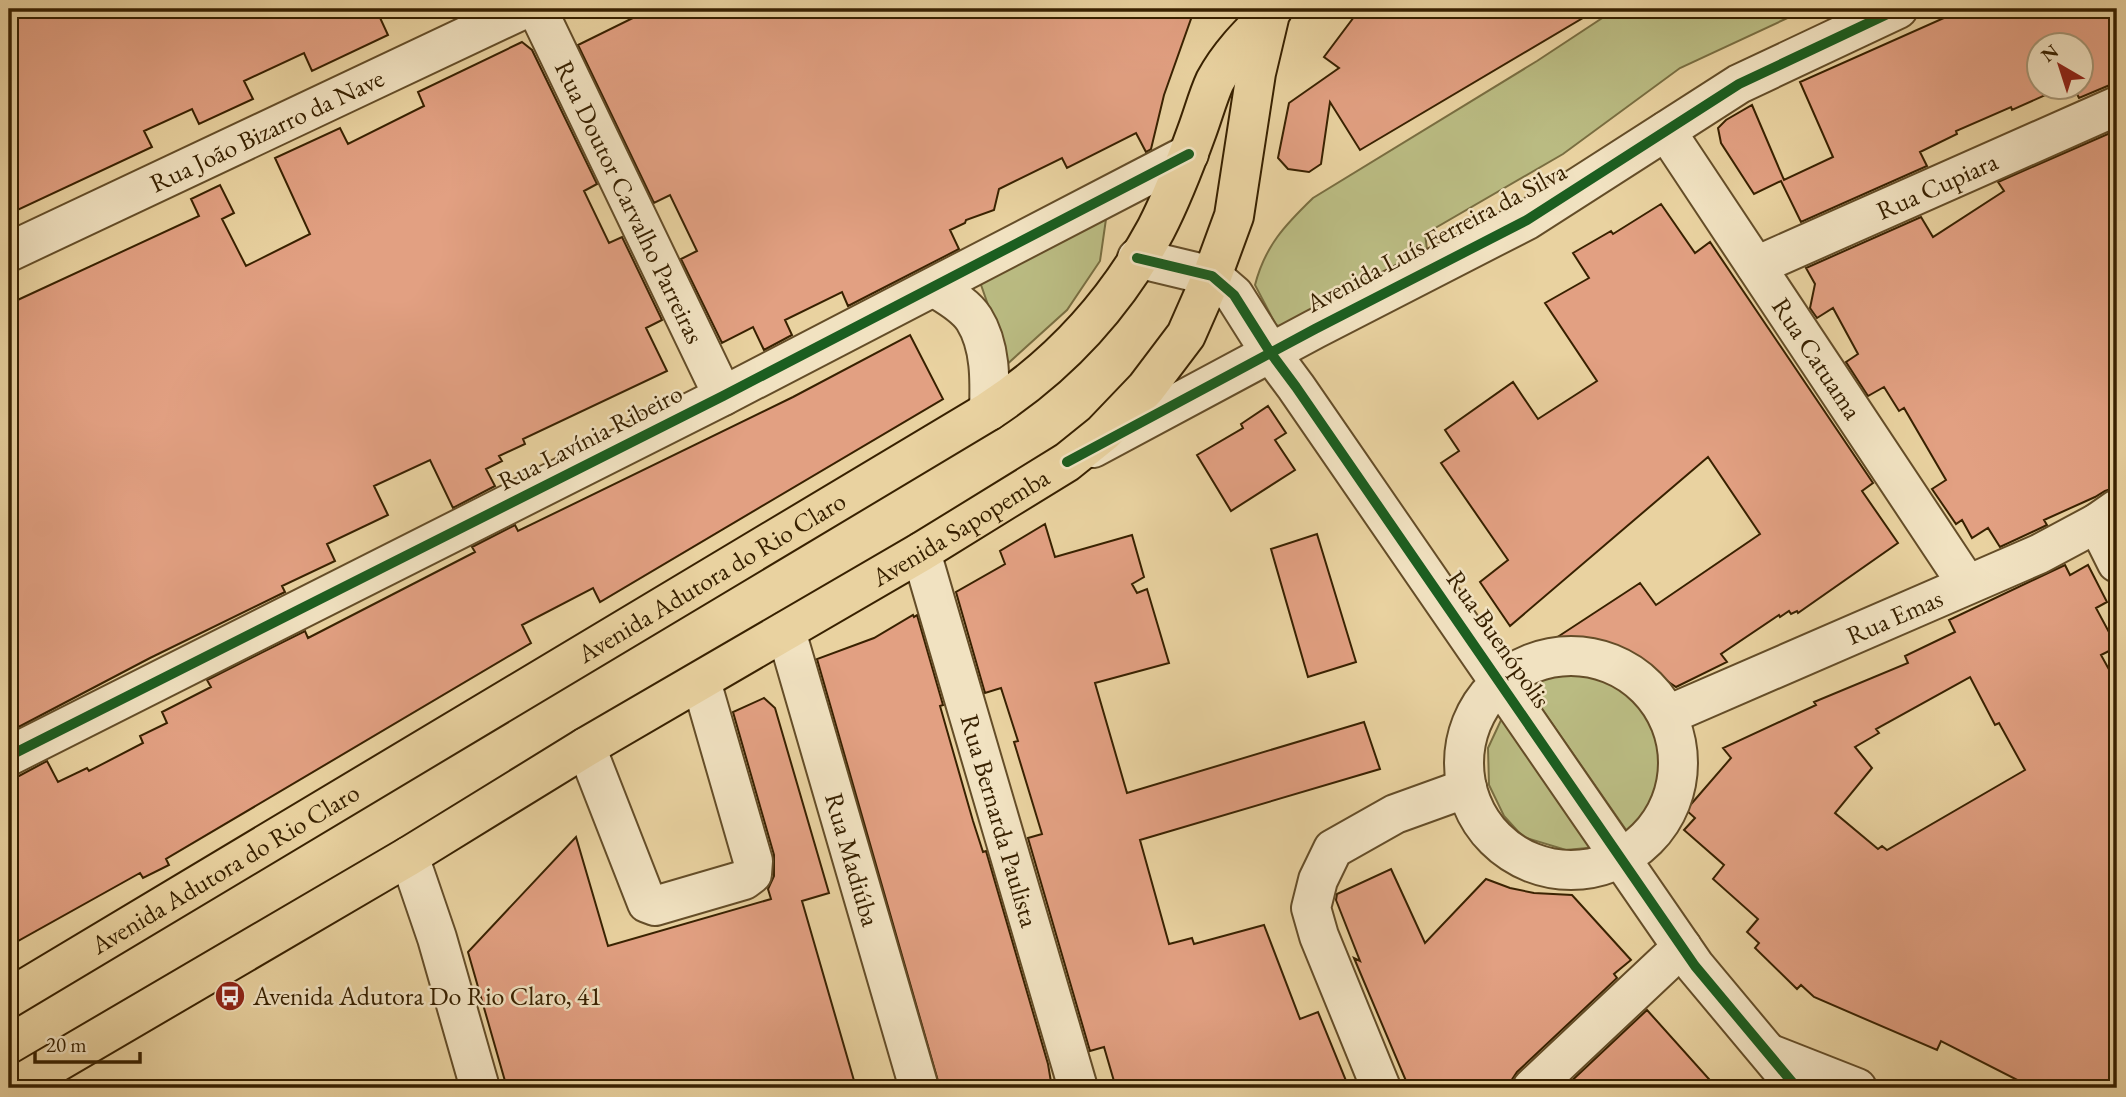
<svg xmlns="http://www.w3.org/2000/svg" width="2126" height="1097" font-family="'EB Garamond',serif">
<rect width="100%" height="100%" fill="#e9d2a0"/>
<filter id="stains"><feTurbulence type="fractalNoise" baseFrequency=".00286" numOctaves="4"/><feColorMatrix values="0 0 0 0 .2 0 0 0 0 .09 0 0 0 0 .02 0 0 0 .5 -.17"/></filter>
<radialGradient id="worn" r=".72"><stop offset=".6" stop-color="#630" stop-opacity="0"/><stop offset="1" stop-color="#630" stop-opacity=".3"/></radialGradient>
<path fill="#babb82" stroke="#796e41" stroke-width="2" d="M 1616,9 L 1807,9 L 1680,68 L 1563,154 L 1425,234 L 1428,257 L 1290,331 L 1276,325 L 1255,285 C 1265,246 1285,225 1313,198 L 1537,61 Z
M 1106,219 L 1100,261 L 1067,310 L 1004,367 L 994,322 L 980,282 Z
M 1557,671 L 1589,674 L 1632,693 L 1658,725 L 1668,768 L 1657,808 L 1631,837 L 1526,686 Z
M 1509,703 L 1608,846 L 1566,850 L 1523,837 L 1504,816 L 1489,785 L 1488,748 Z"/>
<path fill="#e2a082" stroke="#382100" stroke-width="2" fill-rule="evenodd" d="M 9,9 L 376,9 L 388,35 L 312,71 L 304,53 L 244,81 L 253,99 L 199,124 L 192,109 L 144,131 L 152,147 L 9,214 Z
M 651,9 L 1030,9 L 1032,15 L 1046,9 L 1176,9 L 1192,16 L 1164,95 L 1151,149 L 1146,152 L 1136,133 L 1067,168 L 1062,158 L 999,189 L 994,210 L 966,220 L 965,223 L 950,230 L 959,249 L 848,306 L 842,292 L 785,320 L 792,335 L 764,350 L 753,327 L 722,343 L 681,259 L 697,251 L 670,195 L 654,203 L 578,45 Z
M 1360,9 L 1598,9 L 1360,150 L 1330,102 L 1321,164 L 1309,172 L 1288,169 L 1278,158 L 1289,103 L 1339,68 L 1324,57 Z
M 1964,9 L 2117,9 L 2117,82 L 2079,98 L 2074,88 L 2081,88 L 2081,46 L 2039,46 L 2039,88 L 2061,88 L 2012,110 L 2011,107 L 1956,131 L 1957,134 L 1920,152 L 1927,166 L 1801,222 L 1781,181 L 1754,194 L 1721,143 L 1718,128 L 1726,120 L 1752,105 L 1784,180 L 1833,157 L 1800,82 Z
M 522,42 L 532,50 L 597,184 L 584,191 L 609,243 L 622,237 L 662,320 L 646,328 L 667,371 L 523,439 L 525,444 L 499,456 L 502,461 L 486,469 L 495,486 L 453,508 L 430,460 L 374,486 L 388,515 L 327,544 L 335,561 L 282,586 L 285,592 L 150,658 L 9,732 L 9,304 L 199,216 L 191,199 L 220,185 L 234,213 L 222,219 L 246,266 L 310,234 L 275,158 L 340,128 L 348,144 L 424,106 L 418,92 Z
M 2117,130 L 2117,487 L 2105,491 L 2095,497 L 2044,520 L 2047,525 L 2000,547 L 1988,528 L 1972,538 L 1962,520 L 1956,524 L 1932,489 L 1946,480 L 1904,408 L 1899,411 L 1884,387 L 1868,396 L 1846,362 L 1858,354 L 1833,308 L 1817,318 L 1810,308 L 1815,284 L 1806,268 L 1921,217 L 1933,237 L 2004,191 L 1998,182 Z
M 1661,204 L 1695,253 L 1710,242 L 1873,483 L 1862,491 L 1898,543 L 1798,613 L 1797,611 L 1791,614 L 1789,611 L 1780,617 L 1779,615 L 1721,654 L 1727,662 L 1676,687 L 1655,673 L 1593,645 L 1559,636 L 1640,583 L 1656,605 L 1760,534 L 1708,457 L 1510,626 L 1480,582 L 1508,560 L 1441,463 L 1459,451 L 1445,430 L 1513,382 L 1538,419 L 1597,381 L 1545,303 L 1589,278 L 1573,253 L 1611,231 L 1613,234 Z
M 910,335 L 943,399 L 600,602 L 593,588 L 522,625 L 531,643 L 166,859 L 169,865 L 143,878 L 140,873 L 9,946 L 9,778 L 19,776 L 47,761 L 58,782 L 87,768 L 89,771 L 143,743 L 140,736 L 167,723 L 162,712 L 211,687 L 207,680 L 305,631 L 308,638 L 475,552 L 472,547 L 515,525 L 518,531 L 793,397 Z
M 1268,406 L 1286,433 L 1275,440 L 1295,470 L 1231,511 L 1197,455 L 1243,428 L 1241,424 Z
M 1045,524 L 1055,557 L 1132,535 L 1144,577 L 1132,584 L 1137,593 L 1147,589 L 1169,663 L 1095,683 L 1127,793 L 1364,722 L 1380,769 L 1140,840 L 1169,944 L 1192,938 L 1194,944 L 1264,925 L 1300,1019 L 1318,1012 L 1349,1088 L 1116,1088 L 1104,1047 L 1090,1051 L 1028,838 L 1042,834 L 1014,742 L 1018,741 L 1001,688 L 985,693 L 956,592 L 1005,564 L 1000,551 Z
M 1317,534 L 1356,662 L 1308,677 L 1271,549 Z
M 2065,565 L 2070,575 L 2088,565 L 2107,602 L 2096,608 L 2117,647 L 2101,655 L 2117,684 L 2117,1088 L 2033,1088 L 1941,1041 L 1937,1050 L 1814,997 L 1801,985 L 1797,989 L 1755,948 L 1759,943 L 1747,932 L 1758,919 L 1713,879 L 1724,865 L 1684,830 L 1695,818 L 1686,810 L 1731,758 L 1723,748 L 1816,705 L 1814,702 L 1908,663 L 1905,656 L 1955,632 L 1949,620 ZM 1970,677 L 1995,725 L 1999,723 L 2025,770 L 1887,850 L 1882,846 L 1878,849 L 1835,813 L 1872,768 L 1855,747 L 1879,733 L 1876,729 Z
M 913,615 L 914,617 L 917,615 L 943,705 L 940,706 L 973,821 L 983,852 L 986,851 L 1048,1064 L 1052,1088 L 940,1088 L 817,659 L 874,638 Z
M 764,698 L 775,708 L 829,893 L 802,901 L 855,1084 L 839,1088 L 507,1088 L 468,952 L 576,837 L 608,946 L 771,899 L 768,889 L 774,876 L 774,855 L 733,712 Z
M 1391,869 L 1425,943 L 1486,879 L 1510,888 L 1534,893 L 1572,895 L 1631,960 L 1614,974 L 1617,978 L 1517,1072 L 1511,1081 L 1511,1088 L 1409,1088 L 1354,958 L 1360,961 L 1336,900 L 1337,894 Z
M 1647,1010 L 1717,1088 L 1564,1088 Z"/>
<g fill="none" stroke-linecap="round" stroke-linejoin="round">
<g stroke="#644d28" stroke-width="42">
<g id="minor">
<path id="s1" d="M 537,9 L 723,396"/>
<path id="s2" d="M 1666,131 L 1967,584"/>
<path id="s3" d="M 9,252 L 524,9"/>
<path d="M 1137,258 L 1212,276 L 1234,295 L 1270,352 L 1296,387 L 1695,966 L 1797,1088"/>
<path id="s4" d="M 1756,266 L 2117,106"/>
<path d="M 935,288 C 948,296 965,305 974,319 C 991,346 990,381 989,411"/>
<path d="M 1093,448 L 1315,329 L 1527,220 L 1739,84 L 1898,9"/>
<path d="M 2097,523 L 2117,563"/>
<path id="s5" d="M 921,552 L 1078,1088"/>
<path id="s6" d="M 786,631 L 919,1088"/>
<circle cx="1571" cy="763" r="107"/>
<path id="s7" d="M 1668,715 L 2039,554 L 2097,523 L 2117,509"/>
<path d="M 586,747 L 647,903 L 655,906 L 744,880 L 752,874 L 753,861 L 701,681"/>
<path d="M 9,756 L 723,396 L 1189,154"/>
<path d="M 409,856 L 437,938 L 480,1088"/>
<path d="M 1773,1055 L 1857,1088"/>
<path d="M 1381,1088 L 1319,936 L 1311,908 L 1318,880 L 1333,849 L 1395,814 L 1467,788"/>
<path d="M 1532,1088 L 1682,947"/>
</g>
</g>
<g stroke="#382100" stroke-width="42">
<g id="major">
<path id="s8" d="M 9,998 L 989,411 C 1059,365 1116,303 1156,229 C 1172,198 1185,164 1197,131 C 1203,115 1208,96 1215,81 C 1229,55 1248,36 1269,15"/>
<path id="s9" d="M 13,1088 L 409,856 L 586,747 L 921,552 L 1067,462 L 1103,433 L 1146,388 L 1186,335 L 1212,276 L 1234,216 L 1256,73 L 1270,14 L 1273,9"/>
</g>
</g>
<use href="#minor" stroke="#f1e2c1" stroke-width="38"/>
<use href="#major" stroke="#e9d2a0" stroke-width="38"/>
<g stroke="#f1e2c1" stroke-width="15">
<path id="cycleway" d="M 1137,258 L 1212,276 L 1234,295 L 1270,352 L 1296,387 L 1695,966 L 1797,1088
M 1067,462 L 1315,329 L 1527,220 L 1739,84 L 1898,9
M 9,756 L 723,396 L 1189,154"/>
</g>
<use href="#cycleway" stroke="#1b5e20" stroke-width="10"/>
</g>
<defs>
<g id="bus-disc" transform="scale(1.575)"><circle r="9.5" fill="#8f2418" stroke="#f1e2c1"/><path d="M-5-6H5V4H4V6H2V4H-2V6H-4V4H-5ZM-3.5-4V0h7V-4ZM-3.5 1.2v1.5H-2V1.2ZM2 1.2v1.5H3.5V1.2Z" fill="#fff"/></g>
</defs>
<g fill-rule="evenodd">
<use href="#bus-disc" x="230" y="996"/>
</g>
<g text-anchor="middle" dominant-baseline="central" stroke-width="5" stroke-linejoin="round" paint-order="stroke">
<g font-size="26" fill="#382100" stroke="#f1e2c1">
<text stroke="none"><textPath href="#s3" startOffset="285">Rua João Bizarro da Nave</textPath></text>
<text stroke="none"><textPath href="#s4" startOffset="198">Rua Cupiara</textPath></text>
<text stroke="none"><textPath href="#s1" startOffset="214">Rua Doutor Carvalho Parreiras</textPath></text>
<text transform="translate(1436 237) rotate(-28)">Avenida Luís Ferreira da Silva</text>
<text stroke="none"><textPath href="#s2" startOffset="273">Rua Catuama</textPath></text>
<text transform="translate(590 437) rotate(-27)">Rua Lavínia Ribeiro</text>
<text stroke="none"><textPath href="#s9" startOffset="1101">Avenida Sapopemba</textPath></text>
<text stroke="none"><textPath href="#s8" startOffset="819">Avenida Adutora do Rio Claro</textPath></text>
<text stroke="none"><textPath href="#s7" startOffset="247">Rua Emas</textPath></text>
<text transform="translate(1499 639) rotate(55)">Rua Buenópolis</text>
<text stroke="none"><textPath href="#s5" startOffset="280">Rua Bernarda Paulista</textPath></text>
<text stroke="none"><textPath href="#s6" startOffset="238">Rua Madiúba</textPath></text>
<text stroke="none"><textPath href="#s8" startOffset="252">Avenida Adutora do Rio Claro</textPath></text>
</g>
<g font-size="26" fill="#382100" stroke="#f1e2c1" text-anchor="start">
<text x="253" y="996">Avenida Adutora Do Rio Claro, 41</text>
</g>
</g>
<rect width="2126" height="1097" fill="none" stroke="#e9d2a0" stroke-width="35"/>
<rect x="10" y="10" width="2105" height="1076" fill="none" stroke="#382100" stroke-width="3.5"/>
<rect x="18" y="18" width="2091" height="1062" fill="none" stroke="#382100" stroke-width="2"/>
<g transform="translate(2060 66) rotate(321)"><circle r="33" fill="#f1e2c1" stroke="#a79574" stroke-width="2"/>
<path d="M0-5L12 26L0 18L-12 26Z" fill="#8f2418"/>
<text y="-10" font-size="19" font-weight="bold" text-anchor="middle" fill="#382100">N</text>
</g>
<path d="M35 1052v10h105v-10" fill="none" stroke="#382100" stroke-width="3.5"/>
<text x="46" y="1052" font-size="21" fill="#382100" stroke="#f1e2c1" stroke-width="5" paint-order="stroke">20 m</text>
<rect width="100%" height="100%" filter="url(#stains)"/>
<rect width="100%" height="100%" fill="url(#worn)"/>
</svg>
